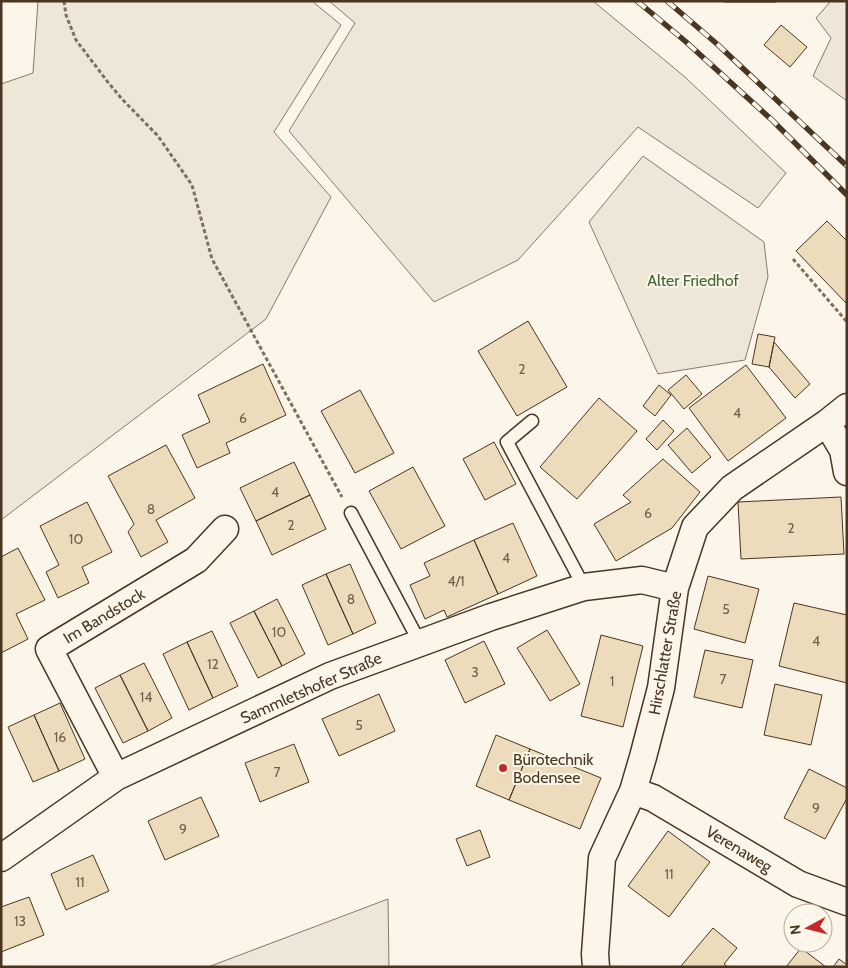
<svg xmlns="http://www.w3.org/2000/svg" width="848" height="968" font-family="Cabin,sans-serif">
<rect width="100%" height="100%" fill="#fbf6e9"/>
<path fill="#ede6d9" stroke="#887966" d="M 38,1 L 312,1 L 341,25 L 274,132 L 331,197 L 266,319 L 1,520 L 1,84 L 33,73 Z
M 329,1 L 593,1 L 685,77 L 786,173 L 758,208 L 638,127 L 518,260 L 434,302 L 289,131 L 355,23 Z
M 831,1 L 847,1 L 847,101 L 813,76 L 831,38 L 816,18 Z
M 643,156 L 764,242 L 768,277 L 745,360 L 658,374 L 589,222 Z
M 388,899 L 389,967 L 208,967 Z"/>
<path fill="#ecdcbc" stroke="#4a3520" d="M 724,1 L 776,1 L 776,2 L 724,2 Z
M 781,25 L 807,47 L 790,67 L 764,45 Z
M 827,221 L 847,241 L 847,304 L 796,251 Z
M 528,321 L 567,387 L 517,416 L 478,351 Z
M 758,334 L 775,337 L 769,367 L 752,364 Z
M 774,342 L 810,384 L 795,398 L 769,367 Z
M 263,364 L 286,415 L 226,443 L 230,453 L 197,468 L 182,435 L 210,422 L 198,395 Z
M 746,365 L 786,418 L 728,461 L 689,408 Z
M 686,375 L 702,394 L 684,409 L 668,390 Z
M 659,385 L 671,395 L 655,416 L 643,406 Z
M 360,390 L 394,453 L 355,473 L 321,411 Z
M 599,398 L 637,431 L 577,499 L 540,467 Z
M 663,420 L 674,431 L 657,450 L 646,439 Z
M 687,428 L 711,457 L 692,473 L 668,445 Z
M 494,442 L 516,484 L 485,500 L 463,459 Z
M 166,445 L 195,498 L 156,520 L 168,542 L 141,557 L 128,532 L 134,524 L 108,476 Z
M 663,459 L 700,492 L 672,528 L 616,561 L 594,524 L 631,502 L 623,495 Z
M 294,462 L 310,495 L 256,521 L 240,488 Z
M 413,467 L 445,526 L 401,549 L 369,491 Z
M 310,495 L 326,529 L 272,555 L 256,521 Z
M 841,497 L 844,554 L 741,559 L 738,502 Z
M 87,502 L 112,552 L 82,567 L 89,583 L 58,598 L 46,572 L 59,565 L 40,526 Z
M 513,523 L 537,576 L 498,594 L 474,540 Z
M 474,540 L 498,594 L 447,617 L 444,610 L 425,619 L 410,585 L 430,576 L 424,563 Z
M 18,548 L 45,600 L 16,614 L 28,639 L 1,653 L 1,557 Z
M 350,564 L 376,623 L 353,634 L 326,574 Z
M 326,574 L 353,634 L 328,645 L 302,585 Z
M 708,576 L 759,589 L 745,643 L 694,629 Z
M 277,599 L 305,654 L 282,666 L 254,611 Z
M 794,603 L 847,615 L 847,683 L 779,666 Z
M 254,611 L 282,666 L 258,678 L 230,623 Z
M 547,630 L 580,684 L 550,701 L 517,648 Z
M 212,631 L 238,686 L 213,698 L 187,642 Z
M 601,635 L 643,646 L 623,727 L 581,716 Z
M 484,641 L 505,684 L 465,703 L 445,660 Z
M 187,642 L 213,698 L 189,710 L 163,654 Z
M 705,650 L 753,660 L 742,708 L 694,697 Z
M 144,663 L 172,718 L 148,731 L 120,675 Z
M 120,675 L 148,731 L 123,743 L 95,688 Z
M 775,684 L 822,695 L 811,745 L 764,735 Z
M 379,694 L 395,731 L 339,756 L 322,719 Z
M 60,703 L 85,759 L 59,771 L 34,715 Z
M 34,715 L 59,771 L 33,782 L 8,727 Z
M 496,735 L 530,749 L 509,800 L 476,786 Z
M 294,744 L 309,782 L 260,802 L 245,763 Z
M 530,749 L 601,778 L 580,829 L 509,800 Z
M 809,769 L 847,788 L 847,798 L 825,839 L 784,818 Z
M 201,797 L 219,836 L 165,860 L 148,821 Z
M 480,830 L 490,857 L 467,866 L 456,839 Z
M 668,831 L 710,862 L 669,917 L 628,886 Z
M 93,855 L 109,891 L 66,910 L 51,874 Z
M 29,897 L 44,935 L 1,952 L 1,907 Z
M 713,928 L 737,948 L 724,964 L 728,967 L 682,967 L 681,966 Z
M 801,948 L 826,967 L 786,967 Z
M 839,959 L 847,965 L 847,967 L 833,967 Z"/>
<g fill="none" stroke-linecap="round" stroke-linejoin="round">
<g stroke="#4a3520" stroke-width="15">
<path id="service" d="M 532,421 L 507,442 L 584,587
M 351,513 L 420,643"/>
</g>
<g stroke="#4a3520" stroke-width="29">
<path id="minor" d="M 827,423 L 843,450 L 847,472
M 116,777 L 49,649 L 196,560 L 225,529
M 633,791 L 653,798 L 798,884 L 847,902
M 1,858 L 116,777 L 330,676 L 491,617 L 584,587 L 642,580 L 675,588
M 596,967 L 595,954 L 602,858 L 633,791 L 643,757 L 661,688 L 675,588 L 695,527 L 732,488 L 827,423 L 847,407"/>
</g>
<path stroke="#7f6f5c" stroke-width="3" stroke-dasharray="4 2.5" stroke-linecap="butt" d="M 64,1 L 66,15 L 76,40 L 107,81 L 122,99 L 158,136 L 192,185 L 212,259 L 342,497
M 793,259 L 847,322"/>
<use href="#service" stroke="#fbf6e9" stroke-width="12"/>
<use href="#minor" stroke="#fbf6e9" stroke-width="26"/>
<g stroke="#4a3520" stroke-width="5.5">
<path id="rail" d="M 637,1 L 685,41 L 772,120 L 847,195
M 667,1 L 717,44 L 847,166"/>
</g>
<use href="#rail" stroke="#fbf6e9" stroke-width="4" stroke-dasharray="11" stroke-linecap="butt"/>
</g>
<circle fill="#c62828" stroke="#fbf6e9" stroke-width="2" cx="503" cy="768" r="5"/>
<g text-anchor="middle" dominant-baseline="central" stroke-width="4" stroke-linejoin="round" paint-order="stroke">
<g font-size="14" fill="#725f47">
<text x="522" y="369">2</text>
<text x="737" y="413">4</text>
<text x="243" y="418">6</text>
<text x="275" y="492">4</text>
<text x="151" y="509">8</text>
<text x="648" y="513">6</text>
<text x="291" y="525">2</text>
<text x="791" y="528">2</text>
<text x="76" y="539">10</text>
<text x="506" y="558">4</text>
<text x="456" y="581">4/1</text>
<text x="351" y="599">8</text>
<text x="726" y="609">5</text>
<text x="279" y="632">10</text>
<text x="816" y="641">4</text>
<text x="213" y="664">12</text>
<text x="475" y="672">3</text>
<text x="723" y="679">7</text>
<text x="612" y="681">1</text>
<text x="146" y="697">14</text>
<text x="359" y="725">5</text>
<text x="60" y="737">16</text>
<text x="277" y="772">7</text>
<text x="816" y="808">9</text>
<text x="183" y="829">9</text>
<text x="669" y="874">11</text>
<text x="80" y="882">11</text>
<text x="20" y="921">13</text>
</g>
<g font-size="16" fill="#436837" stroke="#fbf6e9">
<text x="693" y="280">Alter Friedhof</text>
</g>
<g font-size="16" fill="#4a3520" stroke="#fbf6e9">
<text transform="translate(104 616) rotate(-31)">Im Bandstock</text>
<text transform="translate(665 653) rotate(-80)">Hirschlatter Straße</text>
<text transform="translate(311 688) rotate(-24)">Sammletshofer Straße</text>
<text transform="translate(739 849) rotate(31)">Verenaweg</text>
</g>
<g font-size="16" fill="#4a3520" stroke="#fbf6e9" text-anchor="start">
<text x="513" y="759">Bürotechnik<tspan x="513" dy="18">Bodensee</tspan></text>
</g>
</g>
<rect width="848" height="968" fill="none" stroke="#4a3520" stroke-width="5"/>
<g transform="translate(808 928) rotate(263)"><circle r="24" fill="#fbf6e9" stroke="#b4a999"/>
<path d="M0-4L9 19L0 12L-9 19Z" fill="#c62828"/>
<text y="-8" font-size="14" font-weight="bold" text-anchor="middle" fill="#4a3520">N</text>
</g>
</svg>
